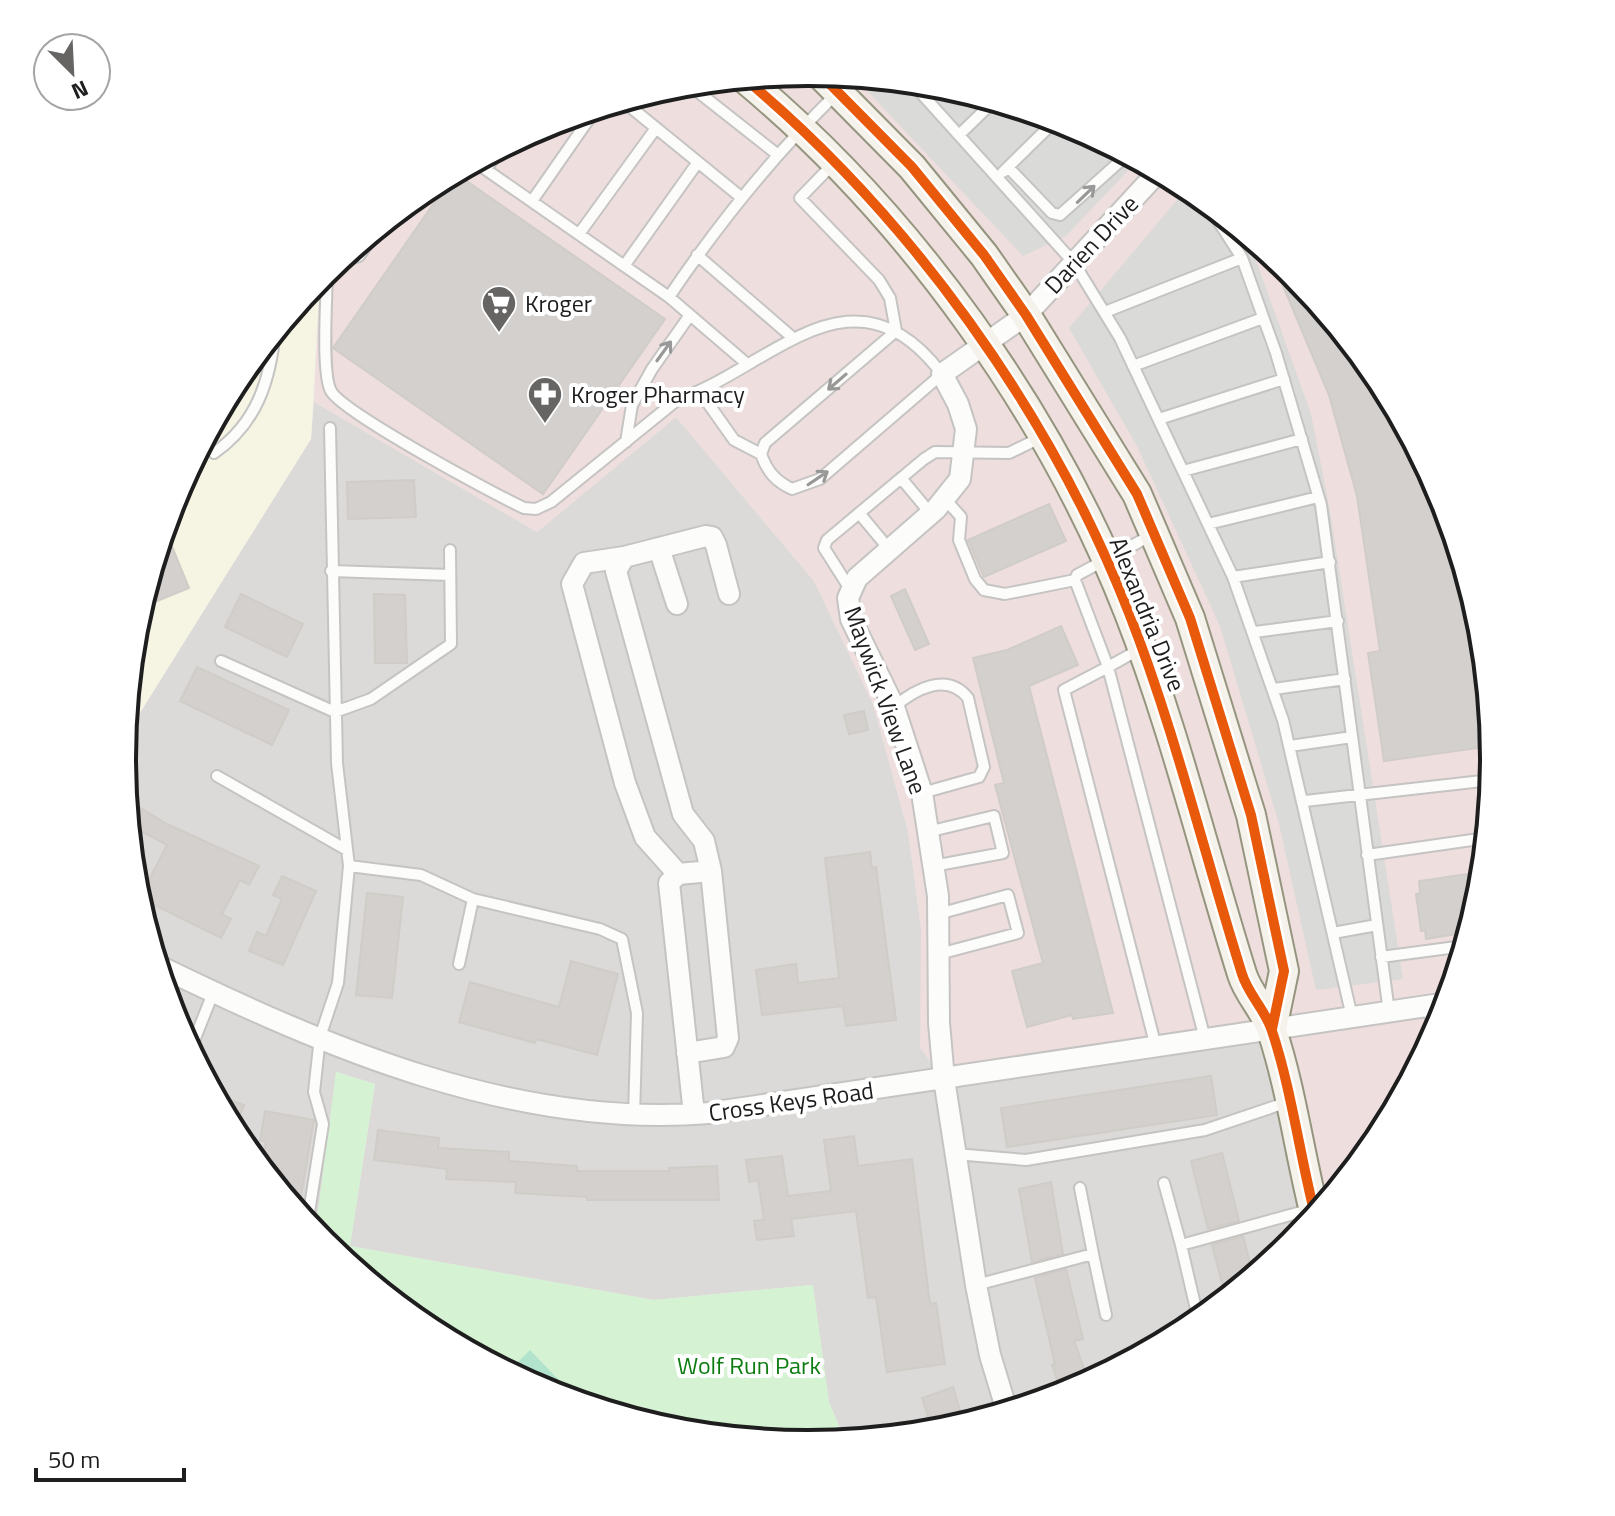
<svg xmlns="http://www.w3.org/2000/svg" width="1615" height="1516" font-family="'Titillium Web',sans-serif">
<rect width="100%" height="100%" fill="#eceae7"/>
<path fill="#dbdad8" d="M 314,402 L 537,532 L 676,417 L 814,581 L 873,704 L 908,831 L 921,928 L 922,986 L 1272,1029 L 1316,1214 L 1292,1243 L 1188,1329 L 1070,1392 L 941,1431 L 845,1440 L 829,1402 L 812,1285 L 654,1300 L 350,1246 L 375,1084 L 337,1072 L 315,1234 L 237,1139 L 174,1020 L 135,891 L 122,758 L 123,740 L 311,439 Z"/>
<path fill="#eededd" d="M 808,72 L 942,85 L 1070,124 L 1189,188 L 1293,273 L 1378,377 L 1441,496 L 1480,625 L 1493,758 L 1480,892 L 1441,1021 L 1378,1139 L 1316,1214 L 1271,1029 L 944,1079 L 920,1048 L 921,928 L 908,831 L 873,704 L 814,581 L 676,417 L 537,532 L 314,402 L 320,275 L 427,187 L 545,124 L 674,85 Z"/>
<path fill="#f6f4e2" d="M 320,275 L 311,439 L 123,740 L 135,624 L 174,495 L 237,377 Z"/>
<path fill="#dadad8" d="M 854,77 L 942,85 L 1070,124 L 1138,160 L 1066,236 L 1023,256 Z
M 1188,187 L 1247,235 L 1311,414 L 1330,511 L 1403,979 L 1316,990 L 1279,824 L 1220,626 L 1137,446 L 1069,328 Z"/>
<path fill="#d5f2d3" d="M 336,1072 L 375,1084 L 350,1246 L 654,1300 L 813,1285 L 829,1402 L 845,1440 L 807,1444 L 673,1431 L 545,1392 L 426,1328 L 315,1234 Z"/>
<path fill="#b2e3cc" d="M 530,1350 L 580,1402 L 545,1392 L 508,1372 Z"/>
<path fill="#d3d0ce" stroke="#d0ccc8" stroke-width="2" d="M 455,173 L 665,319 L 543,494 L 333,348 Z
M 1270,255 L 1293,273 L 1378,377 L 1441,496 L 1478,616 L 1492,746 L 1384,761 L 1368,653 L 1380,651 L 1357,496 L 1329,395 Z
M 414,480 L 416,517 L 348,519 L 347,482 Z
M 1049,504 L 1066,541 L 984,577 L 968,540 Z
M 164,527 L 189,588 L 140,608 Z
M 905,589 L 929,644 L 915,650 L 891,596 Z
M 241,594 L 303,624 L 287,657 L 225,627 Z
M 374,594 L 405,595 L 407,663 L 375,663 Z
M 1061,626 L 1078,665 L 1029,686 L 1113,1013 L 1073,1019 L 1072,1015 L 1027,1027 L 1012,971 L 1043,963 L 995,785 L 1004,783 L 973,658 L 1007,650 Z
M 197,667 L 289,710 L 272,745 L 180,701 Z
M 864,711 L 868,730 L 849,734 L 844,715 Z
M 126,799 L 167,824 L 259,866 L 249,885 L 240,880 L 222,914 L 231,919 L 221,938 L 136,896 L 134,887 L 141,875 L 149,880 L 167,845 L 128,824 Z
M 870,852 L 872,868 L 876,867 L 896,1020 L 846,1026 L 843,1006 L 762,1015 L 756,970 L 796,964 L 798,983 L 839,978 L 825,858 Z
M 1482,872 L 1468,932 L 1426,939 L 1425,930 L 1421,931 L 1416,894 L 1420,893 L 1419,881 Z
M 282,876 L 316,891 L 283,965 L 249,951 L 257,932 L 266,936 L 282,899 L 273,895 Z
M 367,893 L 403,897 L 392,998 L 356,995 Z
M 571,961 L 618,974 L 597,1055 L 536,1039 L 535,1043 L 459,1022 L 470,982 L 559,1007 Z
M 1211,1076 L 1217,1115 L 1007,1147 L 1001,1108 Z
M 212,1093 L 244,1105 L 233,1132 Z
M 265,1111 L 314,1120 L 298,1214 L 261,1169 L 266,1142 L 260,1140 Z
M 378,1130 L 439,1138 L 438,1148 L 509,1152 L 509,1161 L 577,1166 L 577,1171 L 669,1171 L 669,1168 L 717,1166 L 719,1200 L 587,1200 L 587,1197 L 515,1193 L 516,1182 L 446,1179 L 447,1169 L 374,1160 Z
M 854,1136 L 858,1166 L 912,1159 L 930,1304 L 936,1303 L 945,1364 L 887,1372 L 876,1297 L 868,1298 L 856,1211 L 791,1219 L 794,1236 L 757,1240 L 754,1221 L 764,1220 L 758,1180 L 749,1182 L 746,1160 L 782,1156 L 788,1196 L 831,1191 L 824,1140 Z
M 1222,1153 L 1239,1221 L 1208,1229 L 1191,1161 Z
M 1051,1182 L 1063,1254 L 1032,1262 L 1019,1189 Z
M 1243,1236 L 1253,1275 L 1226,1298 L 1212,1245 Z
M 1066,1269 L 1083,1339 L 1074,1341 L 1089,1382 L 1062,1394 L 1052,1365 L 1055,1364 L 1035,1278 Z
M 953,1387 L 964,1424 L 933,1432 L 922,1398 Z"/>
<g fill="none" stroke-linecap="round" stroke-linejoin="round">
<g stroke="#c5c4c3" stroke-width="14">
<path id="service" d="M 911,82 L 1074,263 L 1120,338 L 1233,577 L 1283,720 L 1352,1017
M 688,84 L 778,155
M 623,101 L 742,198
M 960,134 L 994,101
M 475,162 L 669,297 L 746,363
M 1008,167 L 1052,213 L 1060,215 L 1127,155
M 486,169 L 501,148
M 1003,172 L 1056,120
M 1178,182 L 1213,213 L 1242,258 L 1276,353 L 1321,505 L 1389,1012
M 532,201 L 596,109
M 579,234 L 656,128
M 697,255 L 793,338
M 335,263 L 359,256 L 379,227
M 624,266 L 698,162
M 327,269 C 327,293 321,374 331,391 C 342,412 495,495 524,508 L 536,509 L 551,502 L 677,400 C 772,367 853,257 942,374 L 820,479 L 792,489 C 775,481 767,471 761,454 L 734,440 L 700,392
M 669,297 C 718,224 774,155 837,93
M 1105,312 L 1242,258
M 1133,366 L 1263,318
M 1159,419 L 1284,379
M 330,428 L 337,763 L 349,866
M 626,442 L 632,405 L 652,369 L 690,315
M 214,453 C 256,424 270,382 275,331
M 761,454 L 765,443 L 896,331 L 890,298 L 879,280 L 800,198 L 832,165
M 1183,471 L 1302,439
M 901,478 L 931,514
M 945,499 L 961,517 L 959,540 L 975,579 L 984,590 L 1005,594 L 1075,580
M 859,513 L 889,549
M 1208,524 L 1318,497
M 1152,535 L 1077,575 L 1075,580 L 1108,667 L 1064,690 L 1156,1047
M 331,571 L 450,575
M 1233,577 L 1330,562
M 850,589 L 824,548 L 827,540 L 924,459 L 935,452 L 1009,453 L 1040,438
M 1255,632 L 1338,621
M 1140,649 L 1108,667 L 1205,1039
M 221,661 L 335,712 L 371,699 L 451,644 L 450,550
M 1274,689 L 1345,679
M 894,707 C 914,690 947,671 968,698 L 984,767 L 979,777 L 922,793
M 1290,746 L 1352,737
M 217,776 L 347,850
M 1305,801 L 1491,780
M 927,832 L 994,816 L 1003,853 L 933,866
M 1367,855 L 1486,838
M 938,914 L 1008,895 L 1018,933 L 939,954
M 1333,933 L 1377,925
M 1381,957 L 1464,946
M 459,964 L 473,899
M 1429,1006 L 1433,1036
M 190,1051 L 213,993
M 955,1154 L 1026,1160 L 1205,1130 L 1288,1102
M 1164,1183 L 1181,1245
M 1080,1188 L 1093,1254
M 307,1225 L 323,1124 L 314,1092 L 320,1037 L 338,983 L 349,866 L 421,875 L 473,899 L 600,929 L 622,939 L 637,1013 L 634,1116
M 976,1285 L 1093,1254 L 1106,1315
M 1196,1309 L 1181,1245 L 1312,1209"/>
</g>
<g stroke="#c5c4c3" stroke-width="24">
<path id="minor" d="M 659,548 L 677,604
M 624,557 L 584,563 L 572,584 L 625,783 L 645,837 L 678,874
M 157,965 C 327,1048 516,1129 709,1113 L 1447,1003
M 687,1053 L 724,1047 L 728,1038 L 711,871
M 694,1114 L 669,883 L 678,874 L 711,871 L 704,841 L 683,814 L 616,571 L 624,557 L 706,536 L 712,537 L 716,545 L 729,594
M 1007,1411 L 990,1355 L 976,1285 L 944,1079 L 939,1023 L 938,896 L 922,793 L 894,707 L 851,619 L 848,598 L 857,578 L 936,509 L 960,479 L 966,429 L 958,404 L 942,374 L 1026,315 L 1158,172"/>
</g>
<g stroke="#95957f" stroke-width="32">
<path id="secondary" d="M 819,73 L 912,167 L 984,255 L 1026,315 L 1137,494 L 1190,618 L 1251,815 L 1284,971 L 1272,1029
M 744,78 C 910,216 1051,413 1129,613 C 1175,731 1204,853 1242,974 C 1248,994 1266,1011 1272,1031 C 1291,1088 1300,1156 1315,1215"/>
</g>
<use href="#service" stroke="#fcfcfb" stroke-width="10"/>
<use href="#minor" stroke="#fcfcfb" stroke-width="20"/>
<use href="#secondary" stroke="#f4f2ea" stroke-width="28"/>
<g stroke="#fff" stroke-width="15">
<path id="cycleway" d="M 819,73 L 912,167 L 984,255 L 1026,315 L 1137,494 L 1190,618 L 1251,815 L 1284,971 L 1272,1029
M 744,78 C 910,216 1051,413 1129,613 C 1175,731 1204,853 1242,974 C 1248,994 1266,1011 1272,1031 C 1291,1088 1300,1156 1315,1215"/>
</g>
<use href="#cycleway" stroke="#e8590c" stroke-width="10"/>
</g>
<defs><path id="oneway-shaft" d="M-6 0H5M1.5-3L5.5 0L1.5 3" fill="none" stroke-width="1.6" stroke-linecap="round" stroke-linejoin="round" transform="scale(2)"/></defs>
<g stroke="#989898">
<use href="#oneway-shaft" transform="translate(1086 194) rotate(-44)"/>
<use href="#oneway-shaft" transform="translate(664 351) rotate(-54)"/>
<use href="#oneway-shaft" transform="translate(837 382) rotate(139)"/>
<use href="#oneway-shaft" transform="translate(818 478) rotate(-34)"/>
</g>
<defs>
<g id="supermarket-pin" transform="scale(1.8)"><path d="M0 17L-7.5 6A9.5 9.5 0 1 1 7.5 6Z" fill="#666564" stroke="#fff"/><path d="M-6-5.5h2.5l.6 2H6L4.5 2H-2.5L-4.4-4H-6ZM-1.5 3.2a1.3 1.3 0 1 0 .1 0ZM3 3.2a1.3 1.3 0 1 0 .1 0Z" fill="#fff"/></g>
<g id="pharmacy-pin" transform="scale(1.8)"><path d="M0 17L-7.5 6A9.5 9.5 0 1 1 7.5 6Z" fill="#666564" stroke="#fff"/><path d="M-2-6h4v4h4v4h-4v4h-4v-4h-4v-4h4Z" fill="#fff"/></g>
</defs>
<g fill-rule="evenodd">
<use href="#supermarket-pin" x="499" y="303"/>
<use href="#pharmacy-pin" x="545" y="394"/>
</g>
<g text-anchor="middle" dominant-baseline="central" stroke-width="8" stroke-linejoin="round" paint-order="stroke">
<g font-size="24" fill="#1e1e1e" stroke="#fff">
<text transform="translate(1091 244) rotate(-47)">Darien Drive</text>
<text transform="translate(1148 614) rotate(68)">Alexandria Drive</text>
<text transform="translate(886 700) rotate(70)">Maywick View Lane</text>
<text transform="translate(791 1101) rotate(-8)">Cross Keys Road</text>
</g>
<g font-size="24" fill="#1e1e1e" stroke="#fff" text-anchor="start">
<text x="525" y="303">Kroger</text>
<text x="571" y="394">Kroger Pharmacy</text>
</g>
<g font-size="24" fill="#0d7c10" stroke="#fff">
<text x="749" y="1365">Wolf Run Park</text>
</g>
</g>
<path d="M0 0H1615V1516H0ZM136 758a672 672 0 1 1 1344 0a672 672 0 1 1-1344 0Z" fill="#fff" fill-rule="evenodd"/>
<path fill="none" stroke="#1e1e1e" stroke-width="4" d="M136 758a672 672 0 1 1 1344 0a672 672 0 1 1-1344 0Z"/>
<g transform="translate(72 72) rotate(156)"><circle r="38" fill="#ffffff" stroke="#a5a5a5" stroke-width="2"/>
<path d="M0-6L14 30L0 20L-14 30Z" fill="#666564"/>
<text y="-12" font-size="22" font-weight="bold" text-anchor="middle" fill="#1e1e1e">N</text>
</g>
<path d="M36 1468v12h148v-12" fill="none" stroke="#1e1e1e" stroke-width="4"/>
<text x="48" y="1468" font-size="24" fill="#1e1e1e" stroke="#ffffff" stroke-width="6" paint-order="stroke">50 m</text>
</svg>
